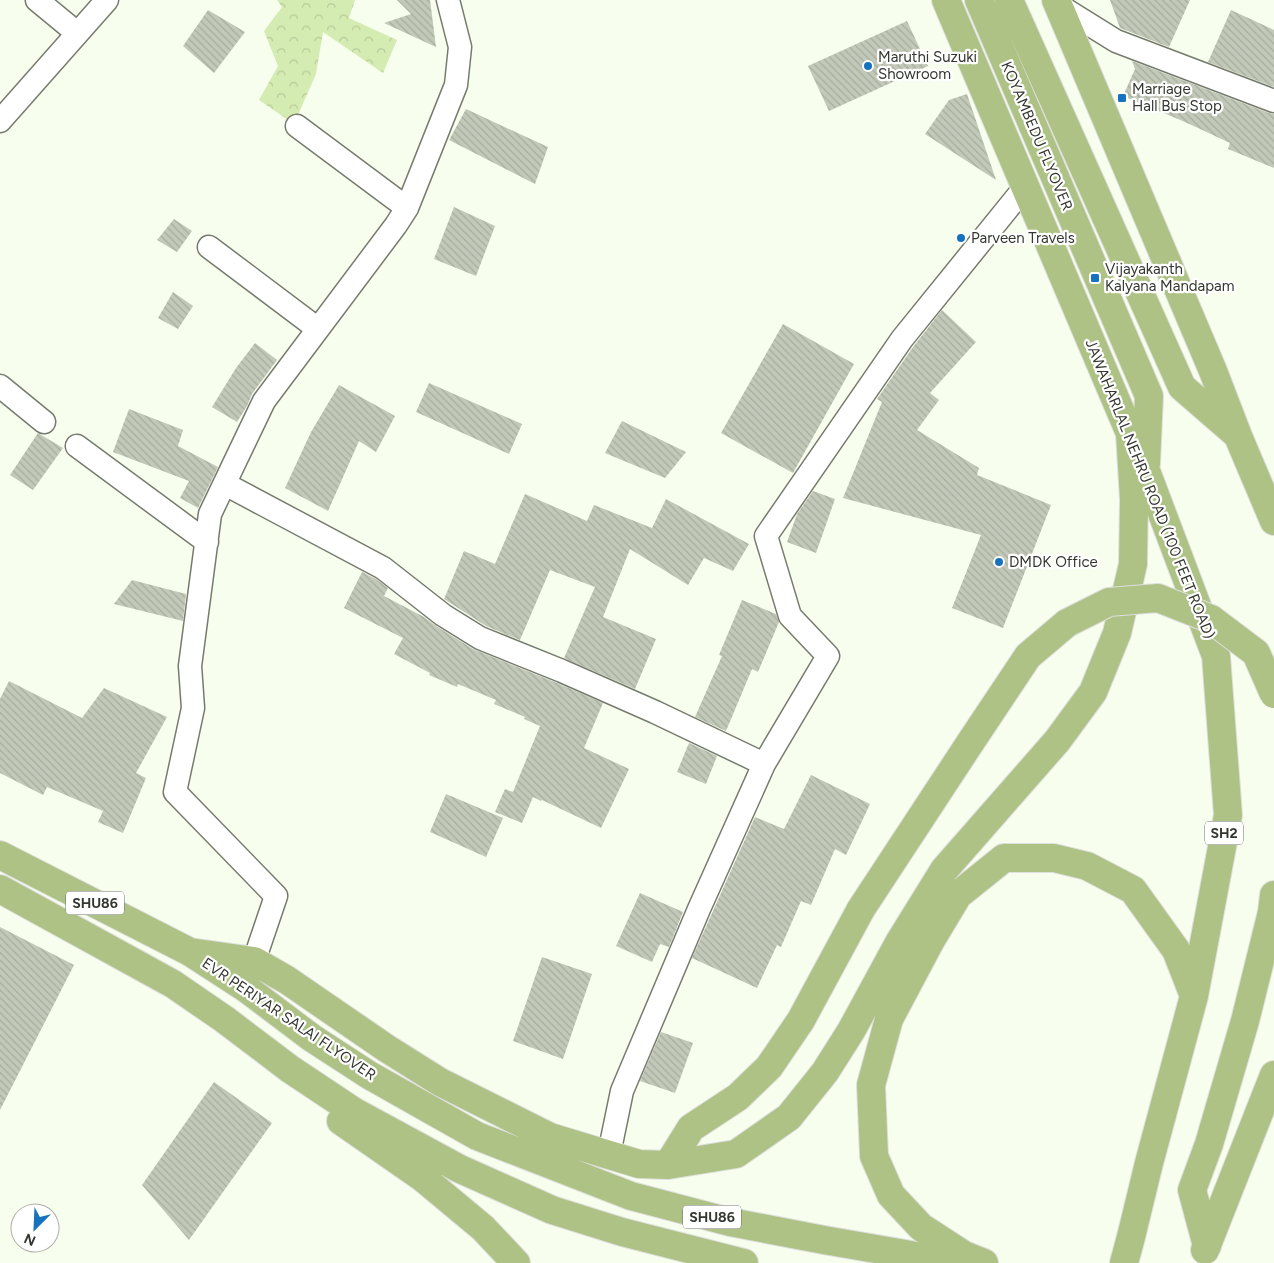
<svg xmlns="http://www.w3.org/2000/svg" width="1274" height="1263" font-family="Figtree,sans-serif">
<defs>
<pattern id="forest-crowns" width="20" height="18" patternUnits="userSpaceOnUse" patternTransform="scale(1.25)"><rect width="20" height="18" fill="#d4ebb1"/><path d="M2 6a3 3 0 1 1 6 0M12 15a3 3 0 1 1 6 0" fill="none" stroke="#b7ca99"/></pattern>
<pattern id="building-back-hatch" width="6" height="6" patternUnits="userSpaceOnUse" patternTransform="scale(1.25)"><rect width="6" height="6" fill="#c2c9b9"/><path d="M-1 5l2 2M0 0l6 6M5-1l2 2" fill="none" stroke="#a7ad9f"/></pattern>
</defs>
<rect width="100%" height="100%" fill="#f7feee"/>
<path fill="url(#forest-crowns)" d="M 277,0 L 355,0 L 349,18 L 397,40 L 383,73 L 323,32 L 316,74 L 294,124 L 259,100 L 278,66 L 264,31 L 282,7 Z"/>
<path fill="url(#building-back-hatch)" d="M 397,0 L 430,0 L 436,47 L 384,23 L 411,14 Z
M 1110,0 L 1190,0 L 1169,47 L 1120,28 Z
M 208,10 L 245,32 L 214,73 L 183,46 Z
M 1231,10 L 1274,30 L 1274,87 L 1208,62 Z
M 907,21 L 928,66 L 829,111 L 808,66 Z
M 1132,61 L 1269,113 L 1274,114 L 1274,168 L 1228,149 L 1230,143 L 1185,122 L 1123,96 L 1135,69 Z
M 967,94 L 996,180 L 925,134 L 949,100 Z
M 466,109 L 548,147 L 535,184 L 449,140 Z
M 454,207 L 495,226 L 476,276 L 434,259 Z
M 174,219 L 192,231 L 177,252 L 157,240 Z
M 173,292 L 193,306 L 178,329 L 158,318 Z
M 942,310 L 976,342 L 930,393 L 939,400 L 917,430 L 979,468 L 977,475 L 1051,505 L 1003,628 L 952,608 L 981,535 L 843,498 L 882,402 L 877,399 L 913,347 Z
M 783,324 L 854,364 L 793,473 L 721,433 Z
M 255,343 L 277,360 L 252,394 L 247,406 L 237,422 L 212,407 L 236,368 Z
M 429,383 L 522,424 L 509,454 L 416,412 Z
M 339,385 L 395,416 L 376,452 L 359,441 L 328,511 L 285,488 L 311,432 Z
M 129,409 L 183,430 L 178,446 L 218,467 L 198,508 L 180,498 L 189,481 L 113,452 Z
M 622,421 L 686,452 L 665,478 L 605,453 Z
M 38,433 L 63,448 L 33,490 L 10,475 Z
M 813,491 L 835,499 L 816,553 L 787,542 L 797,514 Z
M 525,494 L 587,521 L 594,505 L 652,528 L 666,499 L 749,544 L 733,571 L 704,558 L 688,585 L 630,549 L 603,617 L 656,639 L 635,689 L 564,658 L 595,587 L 550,570 L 520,640 L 486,626 L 444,599 L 464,551 L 495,564 Z
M 362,572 L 376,579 L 388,588 L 384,596 L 424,617 L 436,626 L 473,649 L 557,683 L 603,703 L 584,748 L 629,769 L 601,828 L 542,800 L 541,801 L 533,797 L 522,823 L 495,812 L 505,789 L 513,792 L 540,726 L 524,719 L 525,717 L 494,704 L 496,700 L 458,684 L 457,687 L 429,675 L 430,673 L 394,654 L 403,638 L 344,608 Z
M 132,580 L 186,594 L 183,621 L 114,604 Z
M 742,600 L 776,614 L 779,622 L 758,672 L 752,669 L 726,731 L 695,717 L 722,656 L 719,655 Z
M 9,681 L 82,718 L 104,688 L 167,717 L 136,773 L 146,778 L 123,833 L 98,822 L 103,811 L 47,787 L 43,795 L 0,773 L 0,699 Z
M 689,743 L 717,756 L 706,784 L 677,772 Z
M 811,775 L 870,804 L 846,855 L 835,849 L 811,905 L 801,901 L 781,947 L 777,945 L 757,988 L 692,958 L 755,817 L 784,829 Z
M 446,794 L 503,818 L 486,857 L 430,832 Z
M 640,893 L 683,912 L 669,947 L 660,944 L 652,962 L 616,946 Z
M 0,927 L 74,965 L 0,1110 Z
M 542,957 L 592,974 L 563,1059 L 513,1041 Z
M 661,1032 L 693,1043 L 675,1093 L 640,1081 Z
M 214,1082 L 272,1123 L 189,1240 L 142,1185 Z"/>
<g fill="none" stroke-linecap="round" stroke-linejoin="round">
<g stroke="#767c6d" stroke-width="25">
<path id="street" d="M 37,0 L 77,33
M 1061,0 L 1058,5 L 1116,41 L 1274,101
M 0,121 L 107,0
M 297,126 L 407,208
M 209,247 L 318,329
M 0,386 L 44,422
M 77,446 L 207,542
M 225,484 L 383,568 L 443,615 L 480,638 L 562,671 L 655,712 L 764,764
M 254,961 L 276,896 L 175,792 L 193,708 L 190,666 L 210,514 L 264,401 L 396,225 L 407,208 L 456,85 L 460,47 L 448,0
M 609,1154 L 622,1091 L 699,909 L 764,764 L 828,656 L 790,616 L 766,536 L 902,339 L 1025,187"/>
</g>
<g stroke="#dfdfde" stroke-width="30">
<path id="primary" d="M 946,0 L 1146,471 L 1216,656 L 1228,815 L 1194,996 L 1149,1163 L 1131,1237 L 1124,1263
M 979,0 L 1149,396 L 1146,464
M 1009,0 L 1182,387 L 1235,433
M 1056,0 L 1213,371 L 1238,436 L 1274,521
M 0,855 L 190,952 L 247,989 L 312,1038 L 369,1075 L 477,1136 L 631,1196 L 730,1222 L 824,1240 L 957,1263
M 0,889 L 173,984 L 224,1019 L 290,1069 L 353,1111 L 460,1169 L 552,1210 L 622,1232 L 744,1263
M 190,952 L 254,961 L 287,980 L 386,1048 L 440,1082 L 550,1137 L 639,1164 L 668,1165 L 736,1154 L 789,1117 L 825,1072 L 851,1031 L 900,941 L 944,870 L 1057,741 L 1093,692 L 1117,633 L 1133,564 L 1134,499 L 1130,434
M 341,1121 L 423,1178 L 483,1228 L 516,1263
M 668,1165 L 691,1128 L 738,1097 L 769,1067 L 801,1020 L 861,909
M 1207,1246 L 1192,1190 L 1209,1144 L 1245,1021 L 1272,912 L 1274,895
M 1205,1250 L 1274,1075
M 984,1263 L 964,1255 L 921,1227 L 891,1195 L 874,1156 L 871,1085 L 889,1019 L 931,940 L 958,895 L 1004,858 L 1054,858 L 1087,866 L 1133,890 L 1176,950 L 1194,996"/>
</g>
<use href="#street" stroke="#fff" stroke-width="22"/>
<use href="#primary" stroke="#aec285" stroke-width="28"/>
<g stroke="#dfdfde" stroke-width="30" stroke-linecap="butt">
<path id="primary-bridge" d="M 861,909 L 970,743 L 1028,656 L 1067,623 L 1109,602 L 1158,598 L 1211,619 L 1256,653 L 1274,694"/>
</g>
<use href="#primary-bridge" stroke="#aec285" stroke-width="28"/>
</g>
<g fill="#1671be" stroke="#fff" stroke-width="2">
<circle cx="868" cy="66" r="5"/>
<rect x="1117" y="93" width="10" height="10" rx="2.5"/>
<circle cx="961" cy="238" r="5"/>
<rect x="1090" y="273" width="10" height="10" rx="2.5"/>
<circle cx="999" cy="562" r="5"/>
</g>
<g text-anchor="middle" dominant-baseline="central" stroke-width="4.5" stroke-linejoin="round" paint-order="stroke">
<g fill="#fff" stroke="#71736e" stroke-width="1">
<rect x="1205" y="821.5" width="38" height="23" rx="4"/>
<rect x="66" y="891.5" width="58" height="23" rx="4"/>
<rect x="683" y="1205.5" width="58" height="23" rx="4"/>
</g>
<g font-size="14" font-weight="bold" fill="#343730">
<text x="1224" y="833">SH2</text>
<text x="95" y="903">SHU86</text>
<text x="712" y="1217">SHU86</text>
</g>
<g font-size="15" fill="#343730" stroke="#fff" text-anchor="start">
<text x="878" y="57">Maruthi Suzuki<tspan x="878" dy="17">Showroom</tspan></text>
<text x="1132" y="89">Marriage<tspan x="1132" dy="17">Hall Bus Stop</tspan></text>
<text x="971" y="238">Parveen Travels</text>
<text x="1105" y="269">Vijayakanth<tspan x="1105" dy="17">Kalyana Mandapam</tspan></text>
<text x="1009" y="562">DMDK Office</text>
</g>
<g font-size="15" fill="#343730" stroke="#fff">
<text transform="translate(1037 136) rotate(67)">KOYAMBEDU FLYOVER</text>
<text transform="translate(1150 489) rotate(68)">JAWAHARLAL NEHRU ROAD (100 FEET ROAD)</text>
<text transform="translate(289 1019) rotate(34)">EVR PERIYAR SALAI FLYOVER</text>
</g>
</g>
<g transform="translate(35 1228) rotate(204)"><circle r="24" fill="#ffffff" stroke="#aeafac"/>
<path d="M0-4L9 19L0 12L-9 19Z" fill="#1671be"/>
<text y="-8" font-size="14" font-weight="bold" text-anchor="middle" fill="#343730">N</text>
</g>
</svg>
